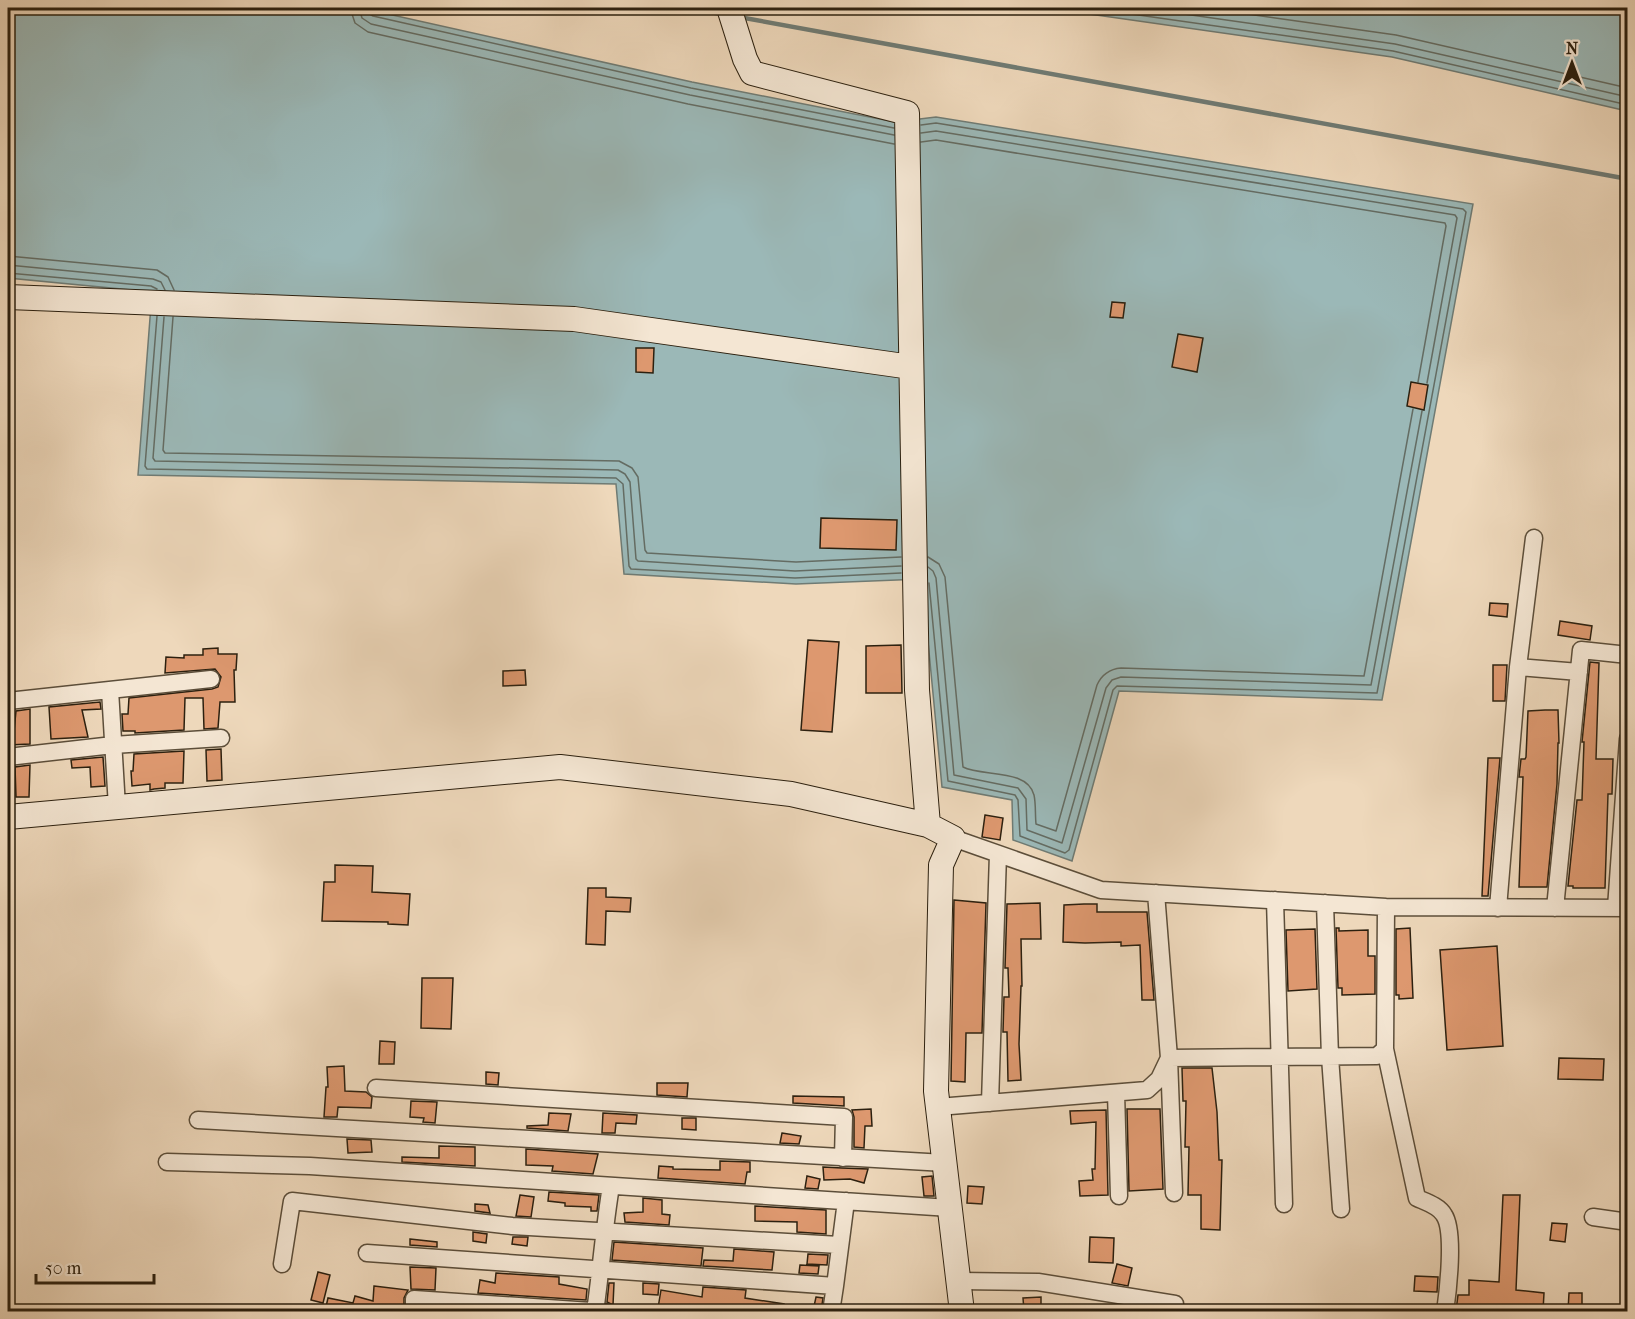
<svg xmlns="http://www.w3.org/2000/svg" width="1635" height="1319" font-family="'IM FELL French Canon',serif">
<rect width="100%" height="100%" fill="#eed8bb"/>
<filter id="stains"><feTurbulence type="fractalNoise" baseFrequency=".00333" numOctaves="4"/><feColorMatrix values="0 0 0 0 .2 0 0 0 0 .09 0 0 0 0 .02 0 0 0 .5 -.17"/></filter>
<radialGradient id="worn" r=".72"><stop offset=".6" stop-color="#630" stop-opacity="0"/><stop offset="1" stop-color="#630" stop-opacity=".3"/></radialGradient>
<path fill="#9bb8b7" stroke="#6f7b74" stroke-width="1.5" d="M 8,8 L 361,8 L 692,82 L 895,122 L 936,117 L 1473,204 L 1382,700 L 1119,691 L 1072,861 L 1013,840 L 1012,800 L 942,787 L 922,579 L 796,584 L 624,574 L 616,484 L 138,475 L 152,292 L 8,278 Z
M 1047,8 L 1627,8 L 1627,111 L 1392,57 Z"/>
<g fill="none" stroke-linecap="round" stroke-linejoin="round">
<path stroke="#646c63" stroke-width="1.5" d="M 350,8 L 355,23 L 368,32 L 688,104 L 894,144
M 359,8 L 362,18 L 371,24 L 690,95 L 894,135
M 367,8 L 368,13 L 373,16 L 691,88 L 894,128
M 1089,8 L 1393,51 L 1628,105
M 1142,8 L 1395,44 L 1628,97
M 1205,8 L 1396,35 L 1628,88
M 921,125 L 936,123 L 1463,209 L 1466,212 L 1377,693 L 1117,686 L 1113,690 L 1069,850 L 1065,853 L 1020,836 L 1018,800 L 1015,795 L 948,781 L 929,583
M 921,133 L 936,131 L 1455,215 L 1457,218 L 1427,383
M 921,142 L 936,140 L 1445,223 L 1446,226 L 1418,382
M 8,256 L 157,270 L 168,277 L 174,290
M 8,265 L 153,279 L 161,282 L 165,290
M 8,273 L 151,286 L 157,289
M 157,316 L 145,466 L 147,469 L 616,478 L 623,484 L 629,566 L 631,569 L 795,578 L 901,573
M 164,317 L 153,458 L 155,461 L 618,470 L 625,474 L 630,482 L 636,559 L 638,561 L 795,571 L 901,566
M 173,317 L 163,450 L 165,453 L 619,461 L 632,468 L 638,477 L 645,550 L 647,553 L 796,562 L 901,557
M 928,557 L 939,564 L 945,577 L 963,767 C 982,777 1027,768 1034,795 C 1036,804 1035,814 1036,824 L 1056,831 L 1097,685 C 1102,674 1110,669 1121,668 L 1364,676 L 1413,409
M 928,567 L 933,571 L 936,578 L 954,775 L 1018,788 L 1026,799 L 1027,830 L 1062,843 L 1106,688 L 1112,680 L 1121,677 L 1371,685 L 1422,411"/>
<path stroke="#6f7b74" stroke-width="4.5" d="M 683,8 L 722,14
M 739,17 L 1628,179"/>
</g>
<path fill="#dd986f" stroke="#2c200f" stroke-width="1.5" d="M 1112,302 L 1125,303 L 1123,318 L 1110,317 Z
M 1178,334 L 1203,338 L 1197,372 L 1172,367 Z
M 636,348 L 654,348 L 653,373 L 636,372 Z
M 1411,382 L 1428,385 L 1424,410 L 1407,406 Z
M 821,518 L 897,520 L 896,550 L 820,548 Z
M 1490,603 L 1508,604 L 1507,617 L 1489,615 Z
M 1560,621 L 1592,626 L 1590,640 L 1558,635 Z
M 808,640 L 839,642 L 832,732 L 801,730 Z
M 901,645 L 902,693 L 866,693 L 866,646 Z
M 218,648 L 218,654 L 237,654 L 236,670 L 234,670 L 235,702 L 220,702 L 218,728 L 204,729 L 203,698 L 185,698 L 184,730 L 135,733 L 135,731 L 123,731 L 122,714 L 128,714 L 129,698 L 212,689 L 218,687 L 221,677 L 215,669 L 165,673 L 166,657 L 184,658 L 184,655 L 203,655 L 203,649 Z
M 1590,662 L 1599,663 L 1596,759 L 1613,759 L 1612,794 L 1608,794 L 1605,888 L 1573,888 L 1573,886 L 1568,886 L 1577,800 L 1582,800 L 1584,742 L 1582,742 Z
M 1493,665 L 1507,665 L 1505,701 L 1493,701 Z
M 525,670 L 526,685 L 503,686 L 503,671 Z
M 100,702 L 101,709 L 82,710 L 88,737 L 51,739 L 49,707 Z
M 30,709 L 30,744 L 8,745 L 8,731 L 14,731 L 16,711 Z
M 1545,710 L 1558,710 L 1559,743 L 1558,743 L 1557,784 L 1547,887 L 1519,887 L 1523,777 L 1519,777 L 1521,759 L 1525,759 L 1526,757 L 1528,711 Z
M 221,749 L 222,780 L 207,781 L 206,750 Z
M 184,751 L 183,783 L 165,783 L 165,788 L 154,789 L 150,790 L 150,784 L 132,786 L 131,771 L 133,771 L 134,754 Z
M 103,757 L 105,786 L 91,787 L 90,767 L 72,768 L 71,760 Z
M 1488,758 L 1500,758 L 1488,896 L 1482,896 Z
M 30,765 L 29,797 L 16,797 L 15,767 Z
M 985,815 L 1003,818 L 1000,840 L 982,837 Z
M 335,865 L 373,866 L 372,892 L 410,894 L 408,925 L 388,924 L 388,922 L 322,921 L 324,882 L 335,882 Z
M 588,888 L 606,888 L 606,897 L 631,898 L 630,912 L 606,911 L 605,945 L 586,944 Z
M 954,900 L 986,903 L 982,1033 L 966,1033 L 965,1082 L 951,1081 Z
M 1040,903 L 1041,939 L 1021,939 L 1022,986 L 1021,986 L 1019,1044 L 1021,1080 L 1008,1081 L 1007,1032 L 1003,1032 L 1004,997 L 1009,997 L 1008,968 L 1005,968 L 1007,904 Z
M 1084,904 L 1097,904 L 1097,912 L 1147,912 L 1154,1000 L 1142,1000 L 1140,945 L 1121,946 L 1121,942 L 1085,943 L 1063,942 L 1064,905 Z
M 1336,928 L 1339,928 L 1339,931 L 1368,930 L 1368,956 L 1375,956 L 1375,994 L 1342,995 L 1342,988 L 1338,988 Z
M 1410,928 L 1413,998 L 1399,999 L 1399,995 L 1396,995 L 1396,929 Z
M 1315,929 L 1317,989 L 1288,991 L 1286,930 Z
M 1497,946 L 1503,1046 L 1447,1050 L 1440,950 Z
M 422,978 L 453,978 L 451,1029 L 421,1028 Z
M 380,1041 L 395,1042 L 394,1064 L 379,1064 Z
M 1559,1058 L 1604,1059 L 1603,1080 L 1558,1079 Z
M 344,1066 L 345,1091 L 366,1092 L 372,1097 L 371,1108 L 338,1107 L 337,1117 L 324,1117 L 326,1087 L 328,1087 L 327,1067 Z
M 1182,1068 L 1212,1068 L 1217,1112 L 1219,1160 L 1222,1160 L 1220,1230 L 1201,1229 L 1201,1195 L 1188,1195 L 1189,1147 L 1185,1147 L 1186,1101 L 1183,1101 Z
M 486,1072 L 499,1073 L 498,1085 L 486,1084 Z
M 657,1083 L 688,1083 L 687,1097 L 657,1095 Z
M 793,1096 L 844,1097 L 844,1106 L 793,1103 Z
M 411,1101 L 437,1102 L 435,1123 L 423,1122 L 424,1118 L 410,1117 Z
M 871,1109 L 872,1126 L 865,1126 L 864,1148 L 854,1147 L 854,1117 L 852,1110 Z
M 1127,1109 L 1160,1109 L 1163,1189 L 1129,1191 Z
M 1106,1110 L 1108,1195 L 1080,1196 L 1079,1181 L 1093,1180 L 1092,1169 L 1095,1169 L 1096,1122 L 1071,1124 L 1070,1111 Z
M 549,1113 L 571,1114 L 568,1131 L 527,1128 L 527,1126 L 548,1125 Z
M 603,1113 L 637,1115 L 636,1124 L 616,1123 L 615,1133 L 602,1133 Z
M 682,1118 L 696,1118 L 696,1130 L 682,1129 Z
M 782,1133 L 801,1136 L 799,1144 L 780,1143 Z
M 347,1139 L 371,1140 L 372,1152 L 348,1153 Z
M 439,1146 L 475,1147 L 475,1166 L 402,1162 L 402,1157 L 439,1158 Z
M 526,1149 L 598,1154 L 593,1174 L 552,1171 L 553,1166 L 526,1165 Z
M 720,1161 L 750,1162 L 750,1172 L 747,1172 L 745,1184 L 658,1178 L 659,1166 L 673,1167 L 673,1169 L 720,1170 Z
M 823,1167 L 842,1168 L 868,1169 L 864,1183 L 850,1179 L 824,1180 Z
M 807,1176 L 820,1179 L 818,1189 L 805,1188 Z
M 932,1176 L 934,1196 L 924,1196 L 922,1177 Z
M 968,1186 L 984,1187 L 982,1204 L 967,1203 Z
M 549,1192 L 599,1195 L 597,1211 L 591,1211 L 591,1207 L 565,1206 L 565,1203 L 548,1201 Z
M 520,1195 L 534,1197 L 531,1217 L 516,1216 Z
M 1503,1195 L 1520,1195 L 1516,1290 L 1544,1293 L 1543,1311 L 1456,1311 L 1458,1295 L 1469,1295 L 1469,1280 L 1499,1282 Z
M 643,1198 L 662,1200 L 662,1214 L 670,1215 L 669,1225 L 625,1222 L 624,1213 L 643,1212 Z
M 475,1204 L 488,1205 L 490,1213 L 475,1211 Z
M 755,1206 L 826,1210 L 826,1234 L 797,1232 L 797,1222 L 755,1221 Z
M 1552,1223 L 1567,1224 L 1565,1242 L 1550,1240 Z
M 473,1232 L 487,1234 L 486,1243 L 473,1241 Z
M 513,1237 L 528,1237 L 527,1246 L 512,1244 Z
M 1090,1237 L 1114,1238 L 1113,1263 L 1089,1262 Z
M 410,1239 L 437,1242 L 437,1247 L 410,1245 Z
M 614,1242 L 703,1248 L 701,1266 L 612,1260 Z
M 734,1249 L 774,1252 L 772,1270 L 703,1266 L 704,1260 L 733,1261 Z
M 808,1254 L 828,1255 L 827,1265 L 807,1264 Z
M 1117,1264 L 1132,1268 L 1128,1286 L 1112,1283 Z
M 800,1265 L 819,1266 L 818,1274 L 799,1273 Z
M 410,1267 L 436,1268 L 435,1290 L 411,1289 Z
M 318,1272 L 330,1275 L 323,1303 L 311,1300 Z
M 496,1273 L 559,1277 L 559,1284 L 587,1289 L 586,1300 L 478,1293 L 480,1280 L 495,1283 Z
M 1415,1276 L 1438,1277 L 1437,1292 L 1414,1291 Z
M 609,1283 L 614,1283 L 613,1305 L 607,1302 Z
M 643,1283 L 659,1284 L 658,1295 L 643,1294 Z
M 374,1286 L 408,1290 L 404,1298 L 404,1311 L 325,1311 L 328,1298 L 353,1303 L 355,1296 L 373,1301 Z
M 703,1287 L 746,1290 L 745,1298 L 784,1304 L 783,1311 L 713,1311 L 713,1307 L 683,1306 L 682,1311 L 658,1308 L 661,1290 L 702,1297 Z
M 1569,1293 L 1582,1293 L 1582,1311 L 1568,1311 Z
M 816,1297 L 823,1298 L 821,1311 L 813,1311 Z
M 1041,1297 L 1041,1311 L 1024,1311 L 1023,1298 Z"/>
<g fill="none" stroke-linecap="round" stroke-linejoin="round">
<g stroke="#5c4e3a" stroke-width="19">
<path id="street" d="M 1518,667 L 1534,538
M 110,690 L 117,807
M 8,701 L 211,679
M 8,757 L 113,745 L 221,738
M 953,838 L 1101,890 L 1386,907 L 1628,908
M 1156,893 L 1169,1058 L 1174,1193
M 1275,900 L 1284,1204
M 1325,903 L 1330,1057 L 1341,1209
M 1498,908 L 1518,667 L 1579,672
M 1555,908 L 1581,650 L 1628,655
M 1616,908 L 1628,739
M 1385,1049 L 1417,1198 C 1426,1202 1439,1206 1444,1215 C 1455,1231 1448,1291 1445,1312
M 376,1088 L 844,1117 L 843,1158
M 1116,1093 L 1119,1196
M 990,1103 L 998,854
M 938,1107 L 1147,1090 L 1159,1079 L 1169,1058 L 1377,1056 L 1385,1049 L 1386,907
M 198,1120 L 945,1163
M 167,1162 L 310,1166 L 950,1208
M 1593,1217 L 1628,1222
M 367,1253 L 835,1286 L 846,1201
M 282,1264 L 292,1201 L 512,1226 L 839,1245
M 959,1281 L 1038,1282 L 1175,1304 L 1175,1312
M 414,1312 L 414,1299 L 606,1312
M 595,1312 C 601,1270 604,1228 611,1186
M 831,1312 L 835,1286"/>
</g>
<g stroke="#2c200f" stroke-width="26">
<path id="secondary" d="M 729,8 L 745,59 L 752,73 L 907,113 L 917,690 L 928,825
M 8,297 L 574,319 L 911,367
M 8,817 L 560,767 L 791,794 L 928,825 L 953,838 L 941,865 L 936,1091 L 962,1312"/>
</g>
<use href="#street" stroke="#f4e6d3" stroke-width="16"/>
<use href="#secondary" stroke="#f4e6d3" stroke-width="24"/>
</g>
<rect width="1635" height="1319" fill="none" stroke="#eed8bb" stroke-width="30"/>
<rect x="9" y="9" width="1617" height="1301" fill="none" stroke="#2c200f" stroke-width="3"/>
<rect x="15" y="15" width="1605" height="1289" fill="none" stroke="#2c200f" stroke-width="1.5"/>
<g transform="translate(1572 63)" stroke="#f4e6d3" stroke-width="4.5" paint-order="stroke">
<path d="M0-4.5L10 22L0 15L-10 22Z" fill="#2c200f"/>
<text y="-9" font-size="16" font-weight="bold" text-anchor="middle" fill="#2c200f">N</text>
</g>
<path d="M36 1274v9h118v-9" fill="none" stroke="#2c200f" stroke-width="3"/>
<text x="45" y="1274" font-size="18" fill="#2c200f" stroke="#f4e6d3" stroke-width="4.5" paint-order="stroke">50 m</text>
<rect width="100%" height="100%" filter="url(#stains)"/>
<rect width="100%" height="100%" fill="url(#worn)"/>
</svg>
